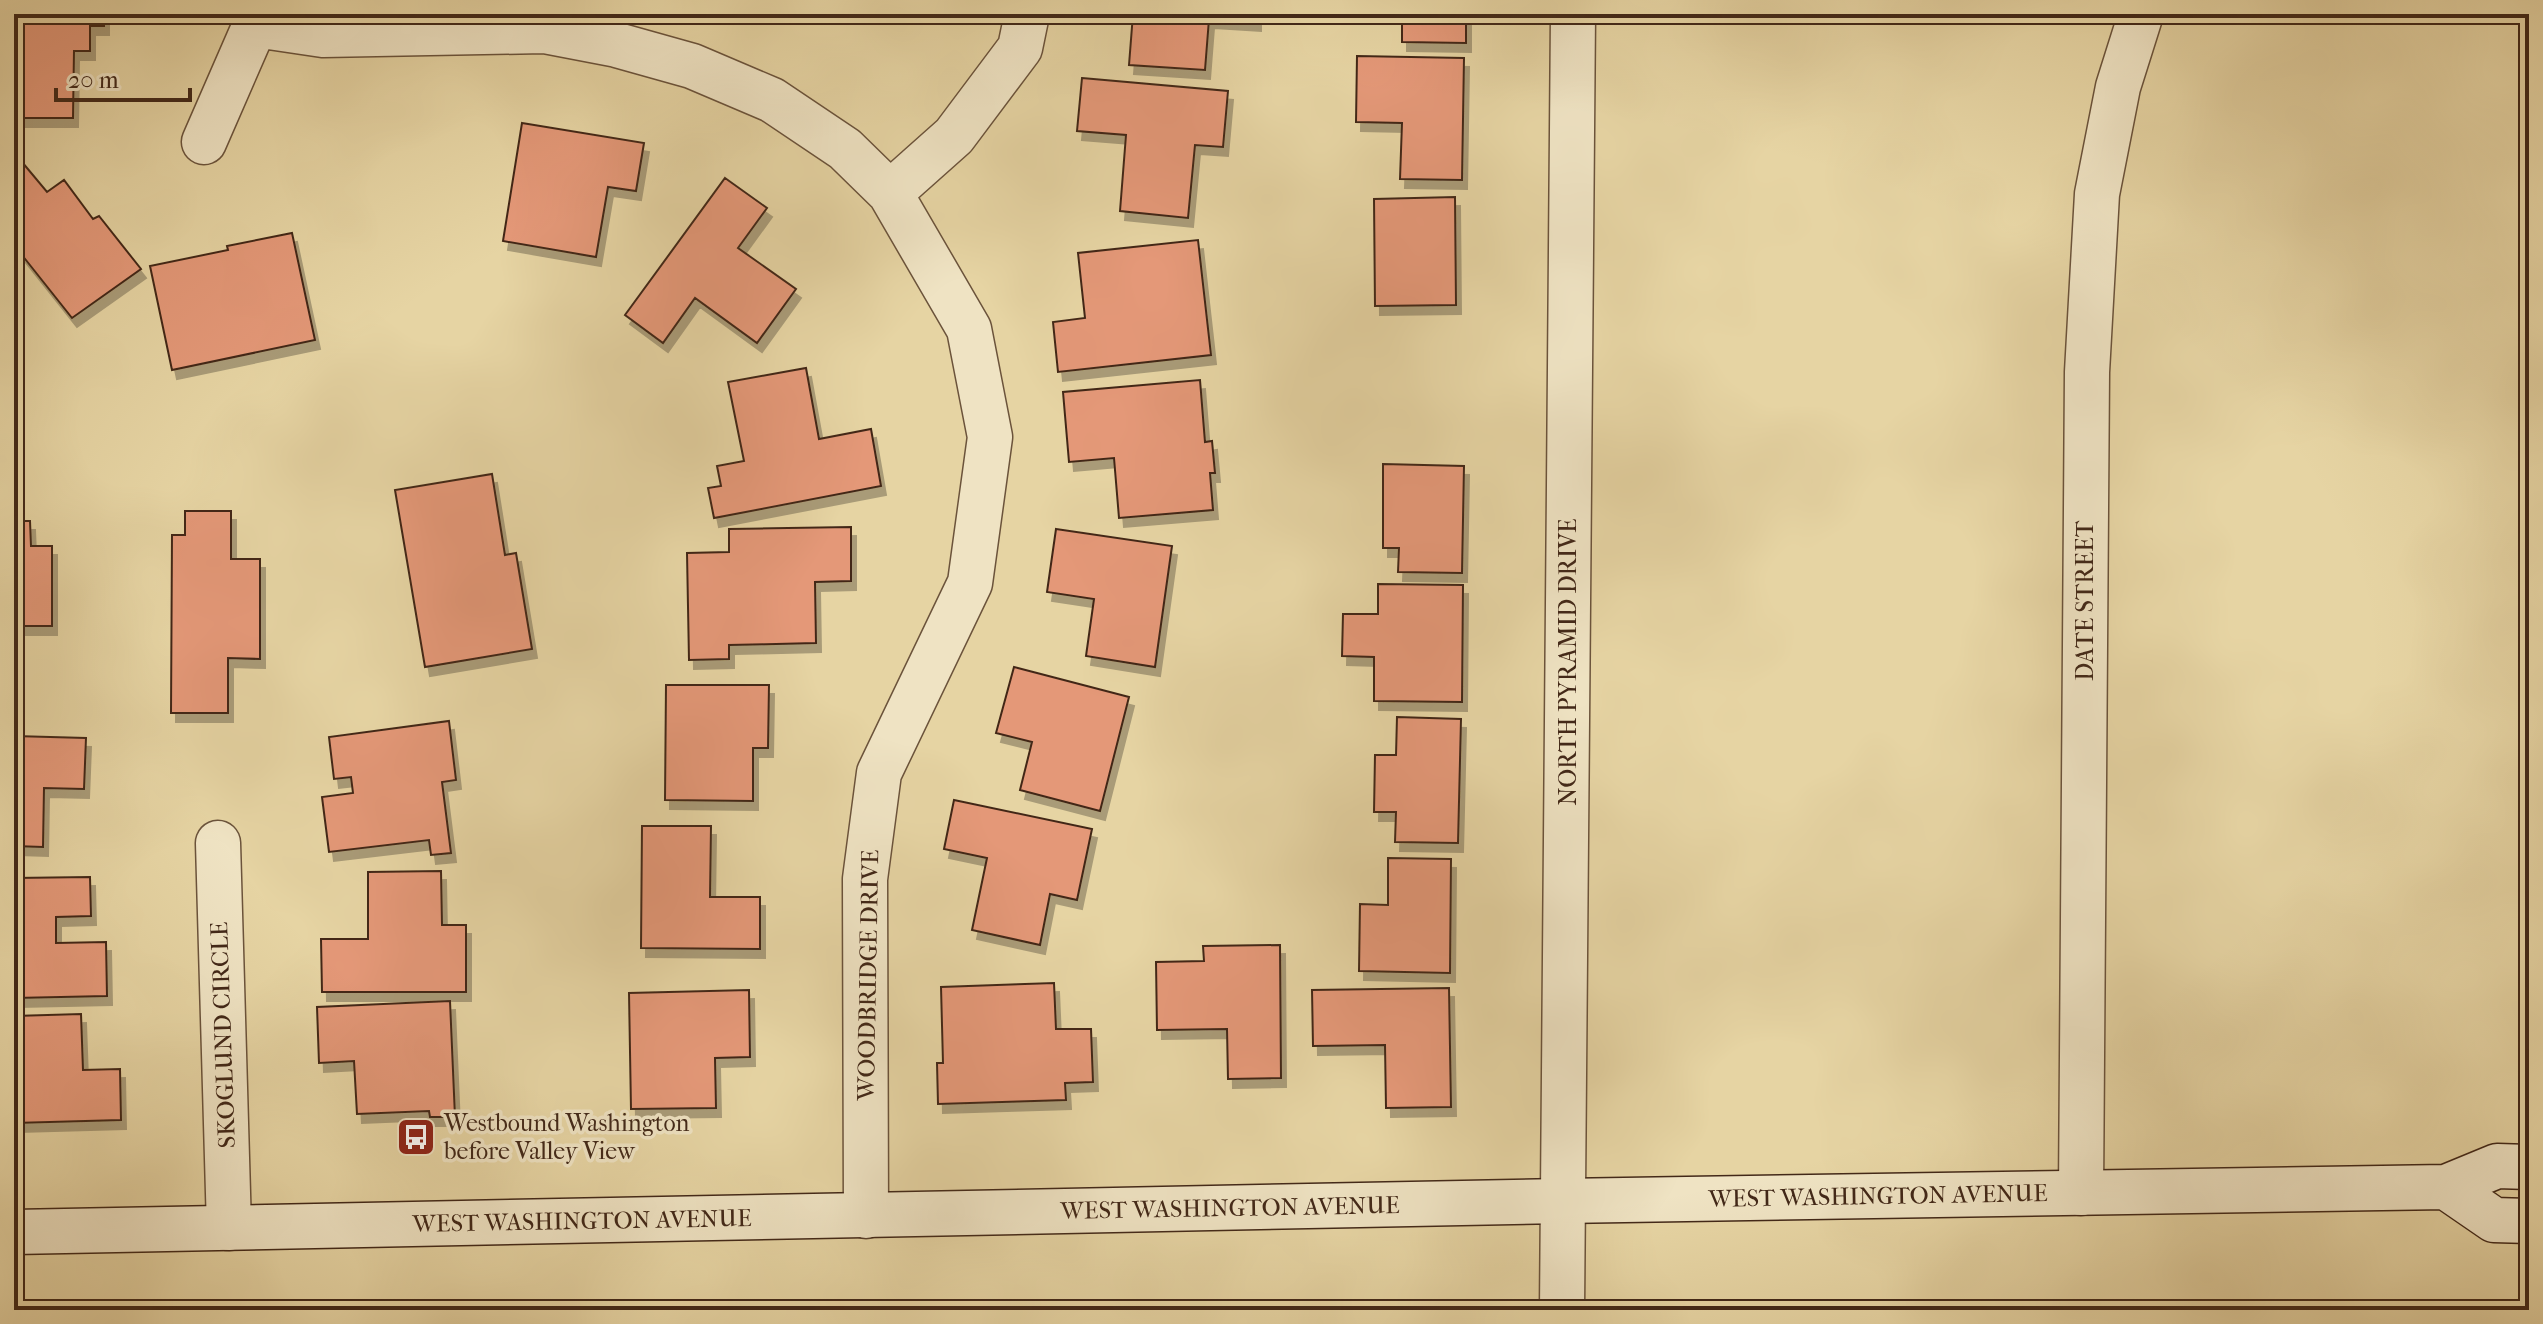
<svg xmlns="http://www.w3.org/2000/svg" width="2543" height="1324" font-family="'IM FELL French Canon',serif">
<defs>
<filter id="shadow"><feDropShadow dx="5" dy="9" stdDeviation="0" flood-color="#0004"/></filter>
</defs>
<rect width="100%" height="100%" fill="#e6d4a3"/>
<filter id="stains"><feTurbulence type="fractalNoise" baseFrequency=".0025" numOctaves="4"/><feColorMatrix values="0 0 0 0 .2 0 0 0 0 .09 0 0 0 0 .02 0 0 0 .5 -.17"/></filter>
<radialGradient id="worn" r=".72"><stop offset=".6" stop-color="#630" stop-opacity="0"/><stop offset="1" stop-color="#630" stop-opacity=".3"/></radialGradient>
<path fill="#e49878" stroke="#422818" stroke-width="2" filter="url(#shadow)" d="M 14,14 L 104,14 L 104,26 L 90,26 L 90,51 L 74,51 L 73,118 L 14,118 Z
M 1133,14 L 1256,14 L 1256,22 L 1209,19 L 1205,70 L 1129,65 Z
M 1402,14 L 1466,14 L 1466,43 L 1402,42 Z
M 1357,56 L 1464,58 L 1462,180 L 1400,179 L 1402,123 L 1356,122 Z
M 1082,78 L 1228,91 L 1223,147 L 1195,145 L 1188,218 L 1120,211 L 1126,135 L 1077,131 Z
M 522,123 L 644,143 L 636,191 L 608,187 L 596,257 L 503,241 Z
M 22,162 L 47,192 L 64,180 L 93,219 L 99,216 L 141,269 L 72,318 L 14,245 L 14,167 Z
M 725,178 L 767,208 L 738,248 L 796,289 L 757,343 L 695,298 L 663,343 L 625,315 Z
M 1455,197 L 1456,305 L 1375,306 L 1374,199 Z
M 292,233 L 315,340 L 172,370 L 150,266 L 228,250 L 227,246 Z
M 1198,240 L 1211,355 L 1058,372 L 1053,322 L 1085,318 L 1078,253 Z
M 806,368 L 819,439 L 871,429 L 881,486 L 714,518 L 708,488 L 721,486 L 717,466 L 744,461 L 728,382 Z
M 1200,380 L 1205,442 L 1212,441 L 1215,473 L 1210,473 L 1213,510 L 1119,518 L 1114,458 L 1069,462 L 1063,392 Z
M 1383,464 L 1464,466 L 1462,573 L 1398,572 L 1399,548 L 1383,548 Z
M 492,474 L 505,555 L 516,553 L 532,649 L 425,667 L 395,490 Z
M 185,511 L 231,511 L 231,559 L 260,559 L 260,659 L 228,658 L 228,713 L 171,713 L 172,535 L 185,535 Z
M 14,521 L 30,521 L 31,546 L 52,546 L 52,626 L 14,626 Z
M 851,527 L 851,581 L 815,582 L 816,643 L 729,645 L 729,659 L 689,660 L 687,553 L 729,552 L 729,529 Z
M 1056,529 L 1172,546 L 1155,667 L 1086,656 L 1094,599 L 1047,592 Z
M 1378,584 L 1463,585 L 1462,702 L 1374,701 L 1374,657 L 1342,656 L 1343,614 L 1378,614 Z
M 1014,667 L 1129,697 L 1100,811 L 1020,790 L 1032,742 L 996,733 Z
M 666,685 L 769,685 L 768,748 L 753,748 L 753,801 L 665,800 Z
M 1397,717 L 1461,719 L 1458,843 L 1395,842 L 1396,812 L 1374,812 L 1375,755 L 1396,755 Z
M 449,721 L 456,780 L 442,782 L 451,853 L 431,855 L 429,840 L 329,852 L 322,797 L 353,793 L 351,777 L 334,779 L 329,737 Z
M 14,736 L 86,738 L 84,789 L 44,788 L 43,847 L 14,846 Z
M 954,800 L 1092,829 L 1077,900 L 1050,894 L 1040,945 L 972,930 L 987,858 L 944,849 Z
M 642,826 L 711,826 L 710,897 L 760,897 L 760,949 L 641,948 Z
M 1388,858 L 1451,859 L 1450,973 L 1359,971 L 1360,904 L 1388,905 Z
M 441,871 L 442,925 L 466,925 L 466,992 L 322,992 L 321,939 L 368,939 L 368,872 Z
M 90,877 L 91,916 L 56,917 L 56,943 L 106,942 L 107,996 L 14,998 L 14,878 Z
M 1280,945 L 1281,1078 L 1228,1079 L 1227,1029 L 1157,1030 L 1156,962 L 1204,961 L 1203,946 Z
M 1054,983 L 1056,1029 L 1091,1029 L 1093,1082 L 1065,1083 L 1066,1100 L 938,1104 L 937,1063 L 943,1063 L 941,987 Z
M 1449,988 L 1451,1107 L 1386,1108 L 1385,1045 L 1313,1046 L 1312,990 Z
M 749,990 L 750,1057 L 715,1058 L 716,1108 L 631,1109 L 629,993 Z
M 450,1001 L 455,1117 L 430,1117 L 429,1111 L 357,1114 L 354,1061 L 319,1063 L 317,1007 Z
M 81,1014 L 83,1070 L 120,1069 L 121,1120 L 14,1123 L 14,1016 Z
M 2524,1305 L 2524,1310 L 2454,1310 L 2454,1306 Z
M 2323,1306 L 2323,1310 L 2225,1310 L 2225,1309 Z"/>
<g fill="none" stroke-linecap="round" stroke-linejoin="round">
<g stroke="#6b533b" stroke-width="47">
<path id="minor" d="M 255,25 L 323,35 L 544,31 L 617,45 L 692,66 L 772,100 L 845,149 L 890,193
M 204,142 L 255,25
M 218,843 L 229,1228
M 2081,1193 L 2087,372 L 2097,194 L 2118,87 L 2141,14
M 866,1216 L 865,879 L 879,773 L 970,583 L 990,437 L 969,329 L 890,193 L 954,136 L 1020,48 L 1027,14
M 1562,1310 L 1573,14"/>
</g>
<g stroke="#422818" stroke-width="47">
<path id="secondary" d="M 2446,1187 L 2494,1220 L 2529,1221
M 14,1232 L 1562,1201 L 2446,1187 L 2497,1166 L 2529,1167"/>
</g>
<use href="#minor" stroke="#efe3c3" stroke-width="44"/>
<use href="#secondary" stroke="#efe3c3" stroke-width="44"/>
</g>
<defs>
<g id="bus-square" transform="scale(2)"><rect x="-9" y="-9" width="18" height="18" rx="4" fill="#8f2418" stroke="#efe3c3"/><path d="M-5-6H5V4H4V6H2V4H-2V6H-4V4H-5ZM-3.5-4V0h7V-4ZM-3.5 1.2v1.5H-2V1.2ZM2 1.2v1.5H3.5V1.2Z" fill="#fff"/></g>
</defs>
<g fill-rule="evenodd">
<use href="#bus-square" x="416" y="1137"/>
</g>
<g text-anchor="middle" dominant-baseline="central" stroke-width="7" stroke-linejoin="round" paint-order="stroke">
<g font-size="24" fill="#422818" stroke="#efe3c3">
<text transform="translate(2085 601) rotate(-90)">DATE STREET</text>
<text transform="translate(1568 662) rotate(-90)">NORTH PYRAMID DRIVE</text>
<text transform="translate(868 975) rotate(-89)">WOODBRIDGE DRIVE</text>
<text transform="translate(223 1035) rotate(-92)">SKOGLUND CIRCLE</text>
<text transform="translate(1878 1196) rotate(-1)">WEST WASHINGTON AVENUE</text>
<text transform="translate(1230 1208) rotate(-1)">WEST WASHINGTON AVENUE</text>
<text transform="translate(582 1221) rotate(-1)">WEST WASHINGTON AVENUE</text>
</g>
<g font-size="24" fill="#422818" stroke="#efe3c3" text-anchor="start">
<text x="444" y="1123">Westbound Washington<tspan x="444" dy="28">before Valley View</tspan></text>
</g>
</g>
<rect width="2543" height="1324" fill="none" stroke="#e6d4a3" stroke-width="48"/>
<rect x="16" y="16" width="2511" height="1292" fill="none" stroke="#422818" stroke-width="4"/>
<rect x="24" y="24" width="2495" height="1276" fill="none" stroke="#422818" stroke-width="2"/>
<path d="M56 88v12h134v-12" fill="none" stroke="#422818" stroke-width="4"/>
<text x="68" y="88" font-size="24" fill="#422818" stroke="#efe3c3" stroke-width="6" paint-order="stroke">20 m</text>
<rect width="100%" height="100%" filter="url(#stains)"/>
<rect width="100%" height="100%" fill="url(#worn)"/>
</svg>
